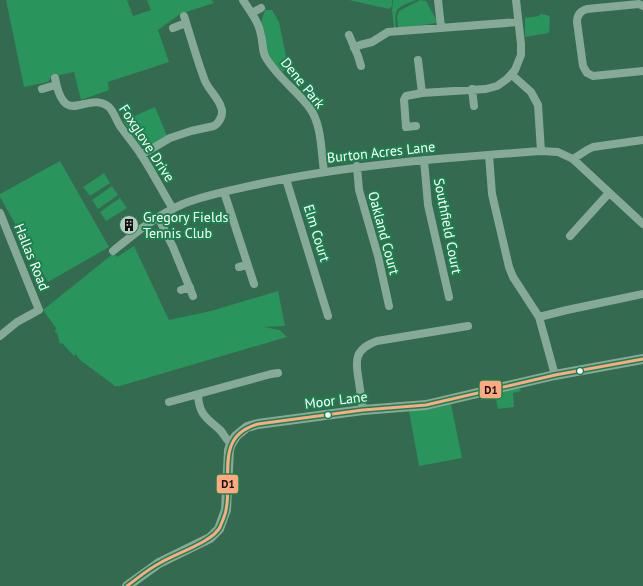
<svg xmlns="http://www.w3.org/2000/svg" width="643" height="586" font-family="'PT Sans',sans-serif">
<rect width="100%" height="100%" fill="#346a4f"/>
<path fill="#29945c" d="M 6,0 L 127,0 L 133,16 L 151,10 L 147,0 L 212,0 L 214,3 L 180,14 L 158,30 L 169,62 L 108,82 L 109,90 L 81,100 L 74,72 L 51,77 L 48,82 L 24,87 Z
M 349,0 L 392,0 L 392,6 L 389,9 Z
M 393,0 L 416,0 C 397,8 394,7 396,28 L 394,29 L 392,10 Z
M 420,0 L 426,1 L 437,21 L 436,23 L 401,28 L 398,27 L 397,16 L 399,11 Z
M 265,10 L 272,10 L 279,22 L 288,66 L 283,72 L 273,63 L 266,53 L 264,46 L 265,33 L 261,22 Z
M 540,14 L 547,15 L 550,17 L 549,33 L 525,37 L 525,18 L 539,16 Z
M 155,107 L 167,136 L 147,147 L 141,146 L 123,121 Z
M 60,161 L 109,247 L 48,282 L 0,197 L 0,194 Z
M 104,173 L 110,183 L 90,196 L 83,187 Z
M 112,186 L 118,195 L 98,209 L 92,200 Z
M 120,198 L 127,208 L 106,221 L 100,212 Z
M 134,246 L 169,320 L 211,311 L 278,291 L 285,326 L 264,327 L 280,330 L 287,337 L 120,386 L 115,386 L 80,360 L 76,354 L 74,356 L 62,343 L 60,344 L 57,333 L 55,332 L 56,328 L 43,310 L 114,253 L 117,257 Z
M 519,388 L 521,391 L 513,393 L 514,407 L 498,409 L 495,394 Z
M 451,404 L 462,458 L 419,466 L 409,411 Z"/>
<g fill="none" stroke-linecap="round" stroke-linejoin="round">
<path stroke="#86aa97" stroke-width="8" d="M 243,0 C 250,11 259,22 261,35 C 263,42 262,49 265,56 C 275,75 296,90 309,107 C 322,124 321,151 324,172
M 438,0 L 441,27
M 643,6 L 639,4 L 587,9 C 580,11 577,15 577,22 L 583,66 L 587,73 L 593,76 L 643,71
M 252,13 L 261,8
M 173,28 L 186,23
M 349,35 L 358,56 L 361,66
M 354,48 L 360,45 L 372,42 L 388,32 L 518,22
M 418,60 L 422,93
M 512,75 L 531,92 L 538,105 L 541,151
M 55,78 C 65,131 87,89 109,107 C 114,112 116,120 120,126 C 127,136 135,145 142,156 C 153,173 162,191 173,209
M 42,89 L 56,85
M 472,89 L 474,106
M 416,126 L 406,127 L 404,100 L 406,96 L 422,93 L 486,89 L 497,86 L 507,79 L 515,70 L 521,55 L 521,44 L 516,0
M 141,155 L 170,138 L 191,131 L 214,126 C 220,122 224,114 221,107 C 218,98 209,90 205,81 C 197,60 191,38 184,16
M 489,155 L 492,194 L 509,267 L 513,277 L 539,317 L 555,375
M 573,159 L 587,150 L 593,147 L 643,140
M 424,160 L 428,205 L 449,297
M 357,166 L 359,190 L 378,256 L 389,306
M 286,179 L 328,316
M 224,192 L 254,284
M 0,213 L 39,310 L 17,322 L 0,336
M 158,217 L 173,247 L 193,296
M 570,236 L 609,193
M 113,251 C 135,233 157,215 183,204 C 208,194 234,190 259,184 C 352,164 447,158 541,151 L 558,152 L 573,159 L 643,224
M 239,267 L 247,265
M 181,290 L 190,287
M 539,317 L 567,310 L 643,294
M 198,395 C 199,415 207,418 221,431 C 224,435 227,440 231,444
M 169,402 L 271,374 L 278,373
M 363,410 C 362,401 360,391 359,382 C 355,361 354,349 377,341 L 468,326"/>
<path stroke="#86aa97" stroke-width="10" d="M 127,586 L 159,563 L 210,538 L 219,529 L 226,510 L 229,450 L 231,444 L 236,436 L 247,427 L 258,424 L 363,410 L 426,405 L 555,375 L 643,359"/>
<g stroke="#1d814f" stroke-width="6">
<path id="bus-1" d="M 127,586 C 138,578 148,569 160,563 C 174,554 213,542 220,527 C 222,522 225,516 226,510 C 233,477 214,436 258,424 L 363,410 L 426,405 L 555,375 L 643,359"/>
</g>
<use href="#bus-1" stroke="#ffa980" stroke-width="3"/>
</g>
<defs>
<g id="building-disc" transform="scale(1)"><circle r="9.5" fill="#b8cbc1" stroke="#1d814f"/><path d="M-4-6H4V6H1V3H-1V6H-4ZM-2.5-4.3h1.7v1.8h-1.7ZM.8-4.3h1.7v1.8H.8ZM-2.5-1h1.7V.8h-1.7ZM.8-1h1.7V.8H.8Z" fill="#111"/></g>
</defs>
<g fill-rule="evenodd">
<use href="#building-disc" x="129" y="225"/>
</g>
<g fill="#fff" stroke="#1d814f" stroke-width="1.5">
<circle cx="580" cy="371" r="3.5"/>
<circle cx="328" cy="415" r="3.5"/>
</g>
<g text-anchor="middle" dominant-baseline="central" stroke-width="4" stroke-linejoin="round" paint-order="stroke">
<g font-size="14" fill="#fff" stroke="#1d814f">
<text transform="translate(303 83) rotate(51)">Dene Park</text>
<text transform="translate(147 143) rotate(57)">Foxglove Drive</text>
<text transform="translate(381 152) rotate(-6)">Burton Acres Lane</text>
<text transform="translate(448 226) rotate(79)">Southfield Court</text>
<text transform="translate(317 233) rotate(73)">Elm Court</text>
<text transform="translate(384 233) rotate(75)">Oakland Court</text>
<text transform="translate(32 257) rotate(68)">Hallas Road</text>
<text transform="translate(336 400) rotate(-7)">Moor Lane</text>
</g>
<g font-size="14" fill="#fff" stroke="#1d814f" text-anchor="start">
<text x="143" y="217">Gregory Fields<tspan x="143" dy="16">Tennis Club</tspan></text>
</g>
</g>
<g stroke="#1d814f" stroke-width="1.5">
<rect x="479" y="380" width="23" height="19" rx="4" fill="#ffa980"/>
<rect x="216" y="474" width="23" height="20" rx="4" fill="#ffa980"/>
</g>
<g font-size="11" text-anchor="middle" font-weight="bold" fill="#111">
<text x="491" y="394">D1</text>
<text x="228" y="488">D1</text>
</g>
</svg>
